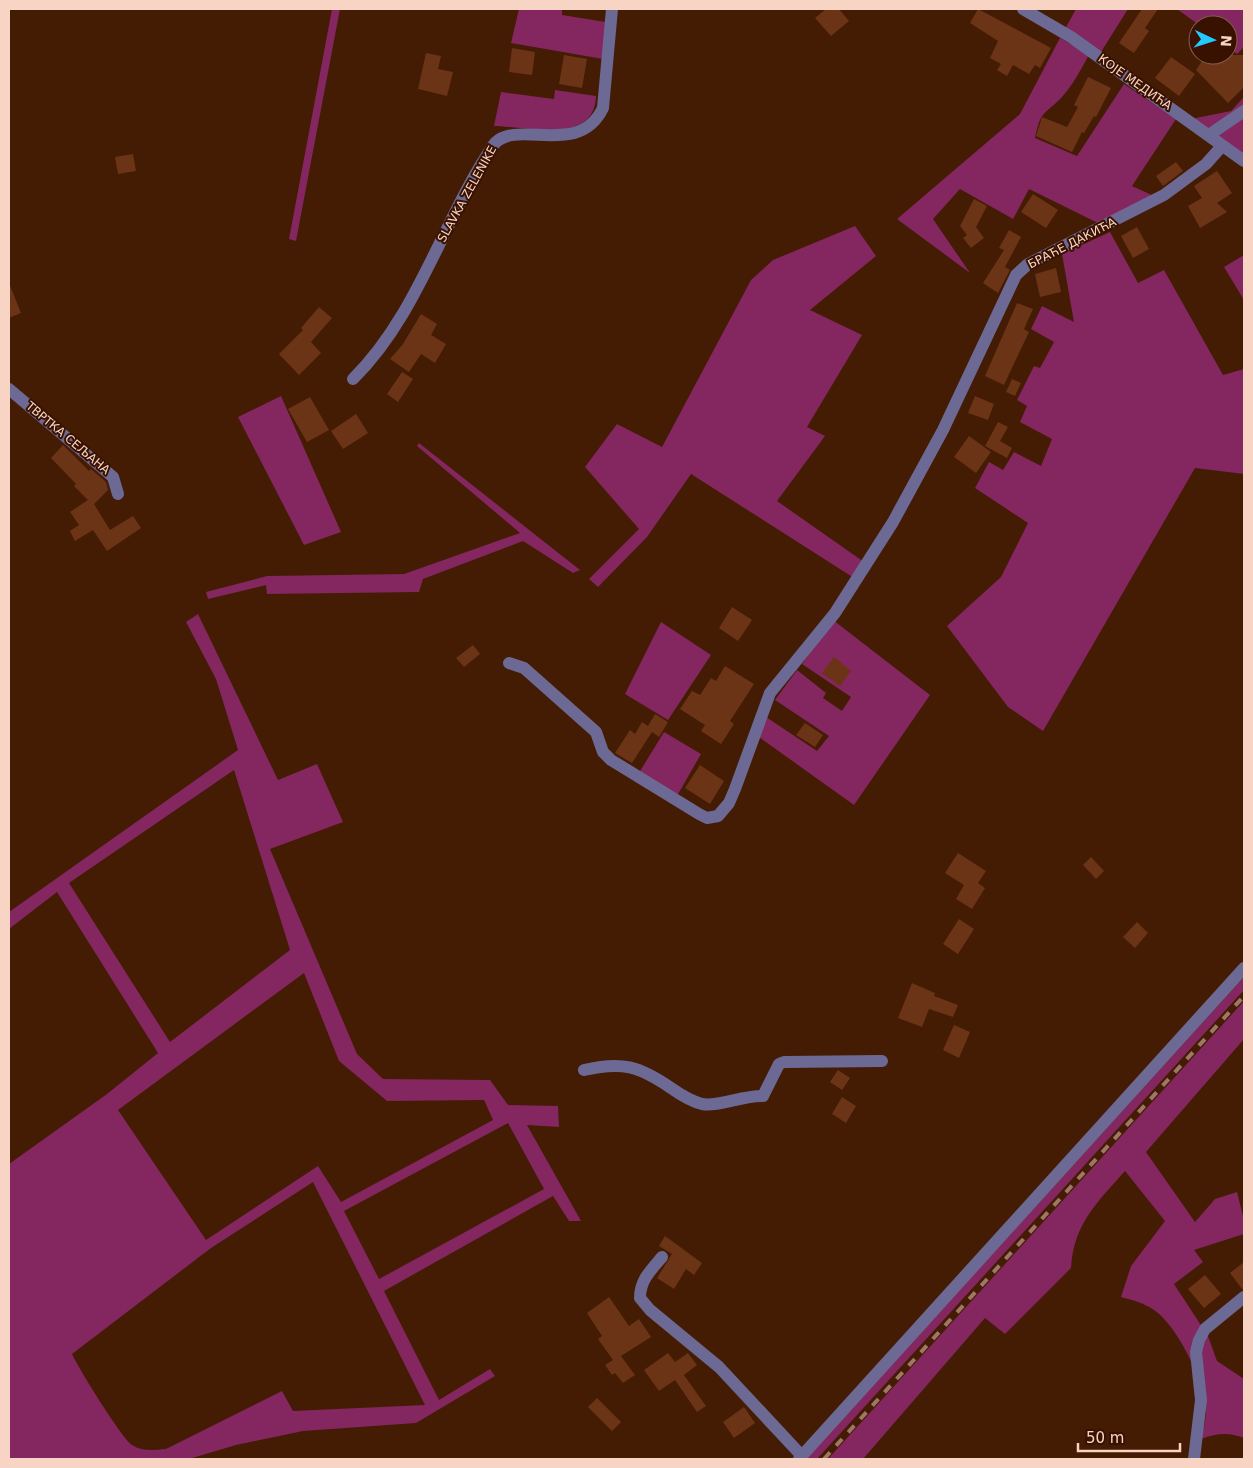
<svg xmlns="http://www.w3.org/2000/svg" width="1253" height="1468" font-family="'DejaVu Sans',sans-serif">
<rect width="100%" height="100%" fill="#441b03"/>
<path fill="#842660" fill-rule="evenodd" d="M 332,9 L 340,9 L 296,241 L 289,239 Z
M 519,9 L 562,9 L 562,15 L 606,22 L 603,59 L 511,43 Z
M 1076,9 L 1128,9 L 1101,52 L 1065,29 Z
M 1177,9 L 1244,9 L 1244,47 L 1237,54 L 1228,47 L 1228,25 L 1199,25 Z
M 1060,38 L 1089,55 C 1081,69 1073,85 1062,97 C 1044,116 1041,109 1035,138 L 1077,156 L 1124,84 L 1176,119 L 1132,186 L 1156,197 L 1102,225 L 1029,189 L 1013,219 L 960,189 L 933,219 L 970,273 L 897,219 L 1020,114 Z
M 555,90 L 596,96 C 595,146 524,126 494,126 L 501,92 L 554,99 Z
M 1244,97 L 1244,156 L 1191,119 L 1231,111 Z
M 855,226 L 876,256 L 810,310 L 862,335 L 807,427 L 825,436 L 777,501 L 864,562 L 854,578 L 691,474 L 647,537 L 598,587 L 589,579 L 639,529 L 585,467 L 617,424 L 662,447 L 751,280 L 773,260 Z
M 1110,232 L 1138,283 L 1164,270 L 1223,375 L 1244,369 L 1244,474 L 1195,468 L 1043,731 L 1008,707 L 947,626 L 1001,577 L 1028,523 L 975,488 L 989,462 L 1003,470 L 1014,452 L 1041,466 L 1052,439 L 1020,422 L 1027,406 L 1017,400 L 1034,366 L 1040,368 L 1054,342 L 1031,329 L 1042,306 L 1074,322 L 1062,254 Z
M 1244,255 L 1244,300 L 1224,267 Z
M 281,396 L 341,532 L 304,545 L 238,417 Z
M 419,443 L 580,570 L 573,573 L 523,541 L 423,579 L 419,592 L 267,594 L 266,585 L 208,599 L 206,592 L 267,576 L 404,574 L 520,533 L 417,446 Z
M 198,614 L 278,780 L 317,764 L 343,822 L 270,849 L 357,1054 L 383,1079 L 490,1080 L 508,1105 L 558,1106 L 559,1127 L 527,1125 L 581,1221 L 569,1221 L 553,1196 L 384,1291 L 439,1400 L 490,1369 L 495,1376 L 416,1423 L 303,1431 L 236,1445 L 189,1459 L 9,1459 L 9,1164 L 107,1094 L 158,1053 L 57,892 L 9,929 L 9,912 L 238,750 L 216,679 L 186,622 ZM 234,770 L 290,950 L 170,1042 L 69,883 ZM 304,973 L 339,1061 L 387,1101 L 484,1100 L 493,1120 L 341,1202 L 318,1166 L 206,1240 L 118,1110 ZM 508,1123 L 544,1189 L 379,1279 L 344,1211 ZM 313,1182 L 425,1405 L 293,1411 L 282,1391 L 166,1449 C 154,1450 143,1452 132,1445 C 121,1437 79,1369 72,1354 L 211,1248 Z
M 833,620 L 930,695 L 854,805 L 756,735 L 763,715 L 817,751 L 829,736 L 775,700 L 797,670 L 826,693 L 823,698 L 842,711 L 851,697 L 802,664 Z
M 661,622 L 711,655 L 668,720 L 625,694 Z
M 664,732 L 701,754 L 673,803 L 634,781 Z
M 1244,977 L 1244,990 L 817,1459 L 806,1459 Z
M 1244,1001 L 1244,1039 L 1146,1152 L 1195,1222 L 1215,1199 L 1237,1192 L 1244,1220 L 1244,1234 L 1194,1250 L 1203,1262 L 1174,1284 L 1208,1336 L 1217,1361 L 1244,1379 L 1244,1438 C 1228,1432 1218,1433 1201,1439 C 1204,1427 1208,1413 1205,1400 C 1199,1373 1177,1326 1154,1310 C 1144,1303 1132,1300 1121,1297 L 1131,1266 L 1165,1221 L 1125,1171 C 1097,1203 1074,1223 1071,1268 L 1005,1334 L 985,1318 L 863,1459 L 828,1459 Z"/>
<path fill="#6c3416" d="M 826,9 L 839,9 L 849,21 L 831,36 L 815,18 Z
M 978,9 L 1051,48 L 1040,68 L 1035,65 L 1029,74 L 1013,65 L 1007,76 L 997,70 L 1001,64 L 990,58 L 998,41 L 970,23 Z
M 1142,9 L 1158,9 L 1145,28 L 1149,31 L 1134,53 L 1119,43 Z
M 512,48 L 535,52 L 532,75 L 509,72 Z
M 426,53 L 441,56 L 438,69 L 453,72 L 447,96 L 418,89 Z
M 564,55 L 587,59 L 582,88 L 559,84 Z
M 1206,55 L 1244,55 L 1244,87 L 1228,103 L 1196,70 Z
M 1171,57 L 1195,74 L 1179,96 L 1155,78 Z
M 1088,77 L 1111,88 L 1096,117 L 1094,116 L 1084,133 L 1082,132 L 1072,152 L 1036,136 L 1042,117 L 1067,127 L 1078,107 L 1074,105 Z
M 133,154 L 136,171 L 118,174 L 115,157 Z
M 1176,162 L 1183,171 L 1163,186 L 1156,176 Z
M 1217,171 L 1232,193 L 1217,203 L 1227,212 L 1200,228 L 1188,206 L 1202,198 L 1194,186 Z
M 1033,194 L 1058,210 L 1046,228 L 1021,212 Z
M 974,199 L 987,206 L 976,227 L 984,238 L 971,248 L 963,238 L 967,235 L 960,226 Z
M 1137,227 L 1149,249 L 1133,258 L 1121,236 Z
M 1009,230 L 1021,237 L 1005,267 L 1010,270 L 998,293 L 983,283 L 1004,250 L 999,248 Z
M 1056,268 L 1061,292 L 1040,297 L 1035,274 Z
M 9,283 L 21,313 L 9,318 Z
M 1017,303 L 1033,309 L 1024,329 L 1029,332 L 1004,385 L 985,376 Z
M 319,307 L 332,318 L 311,342 L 321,353 L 299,375 L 279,354 L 303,330 L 301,328 Z
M 421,314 L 437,324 L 431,335 L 446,344 L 435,363 L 421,354 L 409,372 L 390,359 L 403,344 Z
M 402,372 L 413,379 L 398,402 L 387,394 Z
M 1012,379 L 1021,383 L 1015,396 L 1006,392 Z
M 975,396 L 994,404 L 988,420 L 968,413 Z
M 310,397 L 329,430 L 307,442 L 288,409 Z
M 356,414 L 368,433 L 343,449 L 331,431 Z
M 998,422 L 1008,427 L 1000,441 L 1012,448 L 1007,458 L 985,446 Z
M 969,436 L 991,452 L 976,473 L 954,457 Z
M 63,445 L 89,471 L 91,469 L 106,482 L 108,490 L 94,504 L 110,530 L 133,516 L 141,528 L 107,551 L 93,530 L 75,541 L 70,531 L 79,525 L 70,512 L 88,500 L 74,486 L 76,484 L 51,458 Z
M 732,607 L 752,620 L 738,641 L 719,628 Z
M 473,645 L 480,654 L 464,667 L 456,658 Z
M 834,657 L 851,671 L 840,686 L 822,673 Z
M 725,666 L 754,684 L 730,721 L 734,724 L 721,744 L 701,731 L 705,725 L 680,709 L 692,691 L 700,695 L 711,678 L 716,681 Z
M 655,714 L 668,722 L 659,737 L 652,732 L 632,763 L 615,753 L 630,730 L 635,734 L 642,722 L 648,726 Z
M 805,723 L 823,735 L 815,747 L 796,735 Z
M 700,765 L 724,781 L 710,804 L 685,788 Z
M 958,853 L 986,871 L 978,883 L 985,888 L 972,909 L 956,899 L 964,885 L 945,873 Z
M 1091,857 L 1104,871 L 1096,879 L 1083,865 Z
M 959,919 L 974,929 L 958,954 L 943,944 Z
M 1137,922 L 1148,933 L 1135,948 L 1123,937 Z
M 912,983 L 935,993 L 934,996 L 958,1005 L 953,1017 L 929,1009 L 922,1027 L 898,1018 Z
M 954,1025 L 970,1032 L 959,1058 L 943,1050 Z
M 838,1070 L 850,1078 L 842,1090 L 830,1082 Z
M 842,1097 L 856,1106 L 846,1123 L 832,1114 Z
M 665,1236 L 702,1263 L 694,1275 L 686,1269 L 674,1289 L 657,1278 L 672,1254 L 659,1246 Z
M 1244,1262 L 1244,1289 L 1242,1289 L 1230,1273 Z
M 1205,1275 L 1221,1294 L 1204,1308 L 1188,1289 Z
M 609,1297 L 629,1326 L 639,1319 L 651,1337 L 621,1356 L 635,1375 L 623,1383 L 615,1373 L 612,1375 L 605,1365 L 613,1360 L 598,1339 L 602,1336 L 587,1313 Z
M 668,1353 L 675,1362 L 688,1353 L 697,1365 L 684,1375 L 706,1406 L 697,1412 L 675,1380 L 659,1391 L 644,1370 Z
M 597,1398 L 621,1422 L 612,1431 L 588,1407 Z
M 744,1407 L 755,1423 L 734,1438 L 723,1422 Z"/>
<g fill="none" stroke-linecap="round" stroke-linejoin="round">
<path stroke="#6c6a94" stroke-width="12" d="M 1023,9 L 1071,37 L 1244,161
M 1209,135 L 1244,111
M 353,379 C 419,314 443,218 495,143 C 519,119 579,158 603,108 L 612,9
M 9,389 L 113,477 L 118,494
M 509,663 L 524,668 L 596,732 L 603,752 L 611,760 L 699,814 L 707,818 L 718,816 L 729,803 L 735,789 L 770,693 L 835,613 L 893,522 L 943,430 L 1016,275 L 1028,264 L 1164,195 L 1206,164 L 1222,146
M 584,1070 C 622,1061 639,1066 671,1088 C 681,1095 690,1101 702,1104 C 718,1107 744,1095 763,1096 L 779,1064 L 784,1062 L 882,1061
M 662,1257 C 651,1270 640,1280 640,1298 L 650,1310 L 719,1367 L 802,1456
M 799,1459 L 1244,968
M 1194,1459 L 1201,1400 L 1196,1352 L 1199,1340 L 1205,1329 L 1244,1297"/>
<path stroke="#9e7864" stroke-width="4" stroke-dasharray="9 9" stroke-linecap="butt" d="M 824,1459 L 1244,996"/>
</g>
<g text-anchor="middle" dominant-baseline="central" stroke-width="4" stroke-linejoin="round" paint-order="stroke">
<g font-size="12" fill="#f7d4c3" stroke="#391100">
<text transform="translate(1135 82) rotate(35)">КОЈЕ МЕДИЋА</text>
<text transform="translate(467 194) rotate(-61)">SLAVKA ZELENIKE</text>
<text transform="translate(1072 243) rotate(-27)">БРАЋЕ ДАКИЋА</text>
<text transform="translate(68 438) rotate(40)">ТВРТКА СЕЉАНА</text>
</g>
</g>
<rect width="1253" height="1468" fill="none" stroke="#f7d4c3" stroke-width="20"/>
<g transform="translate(1213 40) rotate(94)"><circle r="24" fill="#391100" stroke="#855f4e"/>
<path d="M0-4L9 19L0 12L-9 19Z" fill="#24c9fe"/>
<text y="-8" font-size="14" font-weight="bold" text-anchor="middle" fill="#f7d4c3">N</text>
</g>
<path d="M1078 1443v8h102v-8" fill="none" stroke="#f7d4c3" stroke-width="2.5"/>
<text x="1086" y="1443" font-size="15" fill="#f7d4c3" stroke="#391100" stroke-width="4" paint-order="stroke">50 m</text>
</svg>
